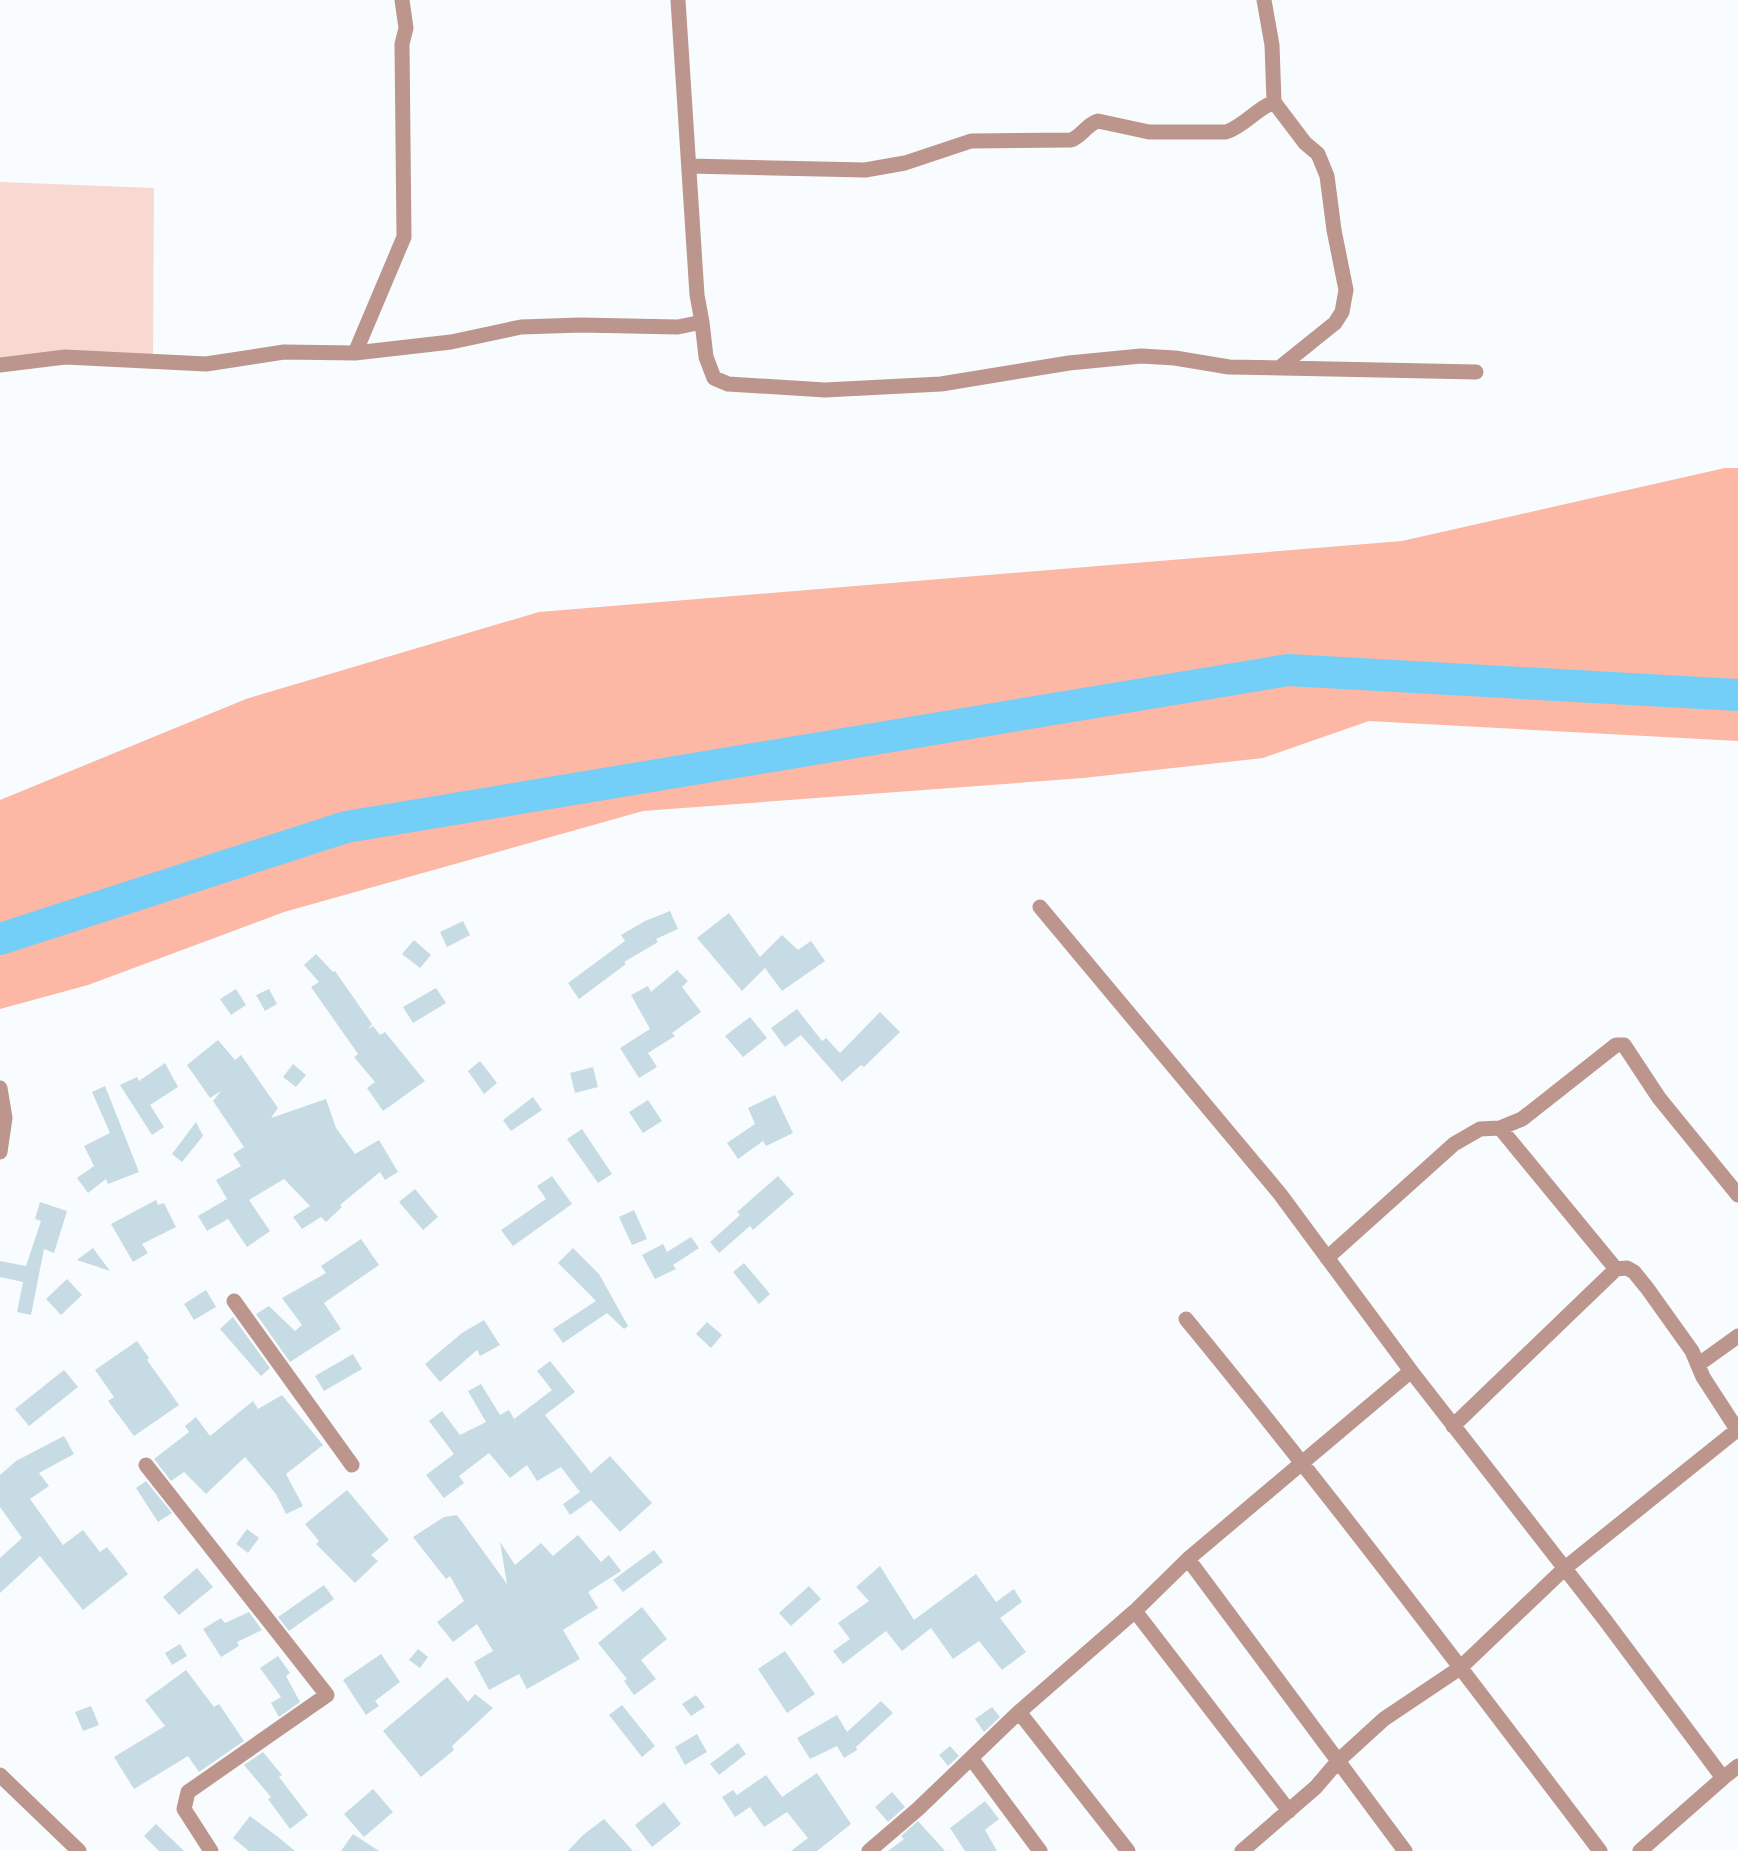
<svg xmlns="http://www.w3.org/2000/svg" width="1738" height="1851" font-family="'Exo 2',sans-serif">
<rect width="100%" height="100%" fill="#f8fcfe"/>
<path fill="#f8d9d1" d="M 0,182 L 154,188 L 153,360 L 0,368 Z"/>
<path fill="#fcb7a5" d="M 1725,468 L 1738,468 L 1738,741 L 1369,721 L 1263,758 L 1083,778 L 643,811 L 284,912 L 88,985 L 0,1009 L 0,800 L 246,699 L 539,612 L 1402,541 Z"/>
<g fill="none" stroke-linecap="round" stroke-linejoin="round">
<path stroke="#73cff8" stroke-width="32" d="M 0,939 L 346,827 L 1288,670 L 1738,695"/>
</g>
<path fill="#c7dbe4" d="M 670,911 L 678,929 L 656,939 L 658,942 L 624,962 L 626,964 L 579,999 L 568,983 L 625,941 L 621,935 L 645,921 Z
M 729,913 L 760,957 L 782,935 L 798,950 L 811,941 L 825,961 L 782,991 L 765,968 L 742,991 L 697,938 Z
M 463,921 L 470,935 L 447,947 L 440,932 Z
M 414,940 L 431,955 L 420,968 L 402,954 Z
M 316,954 L 333,972 L 335,971 L 372,1024 L 368,1029 L 373,1026 L 380,1035 L 385,1032 L 425,1081 L 383,1111 L 367,1088 L 375,1082 L 354,1057 L 358,1054 L 311,987 L 319,982 L 304,965 Z
M 677,970 L 688,981 L 682,987 L 701,1012 L 672,1033 L 675,1036 L 648,1053 L 657,1067 L 639,1078 L 620,1048 L 650,1029 L 631,995 L 648,986 L 651,992 Z
M 436,988 L 446,1003 L 413,1023 L 403,1007 Z
M 236,989 L 246,1005 L 231,1015 L 220,999 Z
M 269,989 L 277,1004 L 265,1011 L 256,995 Z
M 797,1009 L 822,1041 L 826,1038 L 840,1053 L 880,1012 L 900,1032 L 864,1067 L 861,1065 L 842,1082 L 801,1035 L 785,1047 L 771,1028 Z
M 750,1017 L 767,1038 L 743,1057 L 725,1036 Z
M 218,1040 L 235,1060 L 241,1055 L 278,1108 L 271,1118 L 326,1099 L 336,1128 L 355,1154 L 379,1140 L 398,1172 L 385,1180 L 380,1172 L 340,1205 L 342,1207 L 326,1222 L 321,1217 L 302,1229 L 293,1217 L 310,1206 L 284,1179 L 249,1200 L 270,1231 L 247,1247 L 228,1219 L 207,1231 L 198,1216 L 227,1199 L 216,1180 L 241,1166 L 233,1154 L 244,1147 L 213,1101 L 221,1091 L 210,1098 L 187,1065 Z
M 480,1061 L 497,1083 L 484,1094 L 468,1071 Z
M 165,1063 L 178,1087 L 150,1105 L 164,1127 L 152,1135 L 120,1085 L 137,1077 L 139,1081 Z
M 293,1064 L 306,1075 L 296,1087 L 283,1077 Z
M 593,1067 L 598,1087 L 575,1093 L 570,1073 Z
M 105,1086 L 139,1172 L 108,1184 L 106,1179 L 88,1193 L 77,1178 L 94,1166 L 84,1146 L 110,1133 L 92,1092 Z
M 775,1095 L 793,1133 L 766,1146 L 763,1141 L 738,1159 L 727,1143 L 755,1124 L 748,1108 Z
M 533,1097 L 542,1110 L 511,1131 L 503,1120 Z
M 648,1100 L 662,1121 L 643,1133 L 629,1112 Z
M 196,1122 L 203,1136 L 182,1162 L 172,1154 Z
M 582,1129 L 612,1174 L 598,1183 L 567,1139 Z
M 552,1176 L 572,1204 L 513,1246 L 501,1230 L 546,1199 L 537,1186 Z
M 778,1176 L 794,1194 L 753,1230 L 750,1226 L 719,1253 L 710,1242 L 740,1215 L 737,1212 Z
M 415,1189 L 438,1217 L 423,1230 L 399,1202 Z
M 156,1200 L 158,1205 L 164,1203 L 176,1227 L 142,1244 L 148,1253 L 133,1262 L 111,1224 Z
M 40,1202 L 67,1211 L 54,1253 L 44,1249 L 31,1315 L 17,1312 L 23,1282 L 0,1277 L 0,1261 L 26,1266 L 41,1221 L 35,1219 Z
M 634,1210 L 647,1239 L 632,1245 L 619,1217 Z
M 691,1237 L 699,1248 L 673,1265 L 676,1269 L 655,1279 L 642,1255 L 663,1244 L 667,1252 Z
M 361,1239 L 379,1265 L 324,1303 L 341,1329 L 290,1362 L 256,1314 L 269,1306 L 295,1331 L 302,1325 L 282,1298 L 326,1273 L 321,1266 Z
M 93,1248 L 110,1271 L 77,1260 Z
M 573,1248 L 599,1274 L 628,1326 L 624,1329 L 607,1313 L 563,1343 L 553,1329 L 596,1301 L 558,1263 Z
M 744,1263 L 770,1294 L 759,1304 L 733,1272 Z
M 67,1279 L 82,1295 L 61,1315 L 46,1299 Z
M 206,1290 L 216,1307 L 194,1320 L 184,1304 Z
M 233,1317 L 270,1368 L 261,1376 L 220,1329 Z
M 484,1320 L 500,1345 L 480,1356 L 477,1350 L 440,1382 L 425,1364 L 462,1333 Z
M 707,1322 L 722,1335 L 711,1348 L 696,1334 Z
M 137,1341 L 149,1358 L 147,1360 L 179,1405 L 134,1436 L 108,1401 L 114,1397 L 95,1370 Z
M 353,1354 L 362,1369 L 324,1391 L 315,1376 Z
M 550,1361 L 575,1392 L 545,1415 L 591,1473 L 610,1456 L 652,1503 L 620,1532 L 591,1500 L 570,1515 L 563,1504 L 580,1492 L 561,1467 L 537,1481 L 527,1465 L 510,1478 L 489,1453 L 459,1476 L 464,1483 L 444,1498 L 426,1475 L 454,1454 L 429,1421 L 442,1411 L 460,1435 L 486,1422 L 468,1391 L 481,1384 L 500,1415 L 509,1410 L 514,1419 L 552,1390 L 537,1371 Z
M 64,1370 L 78,1387 L 29,1426 L 15,1409 Z
M 282,1395 L 323,1445 L 286,1474 L 303,1506 L 286,1514 L 276,1494 L 245,1457 L 206,1494 L 184,1472 L 171,1481 L 154,1459 L 189,1432 L 185,1426 L 196,1417 L 210,1436 L 253,1401 L 258,1409 Z
M 64,1436 L 74,1454 L 39,1473 L 49,1486 L 30,1499 L 63,1545 L 83,1530 L 100,1552 L 107,1547 L 128,1574 L 83,1610 L 40,1556 L 0,1593 L 0,1558 L 22,1538 L 0,1507 L 0,1475 L 16,1461 Z
M 146,1481 L 172,1513 L 158,1522 L 136,1488 Z
M 347,1490 L 389,1540 L 371,1555 L 378,1561 L 355,1583 L 316,1544 L 319,1541 L 305,1524 Z
M 457,1515 L 507,1584 L 500,1542 L 515,1565 L 541,1543 L 553,1556 L 578,1535 L 601,1562 L 609,1555 L 621,1571 L 588,1592 L 598,1608 L 563,1630 L 580,1659 L 527,1689 L 519,1674 L 489,1690 L 474,1662 L 493,1651 L 477,1624 L 453,1642 L 437,1622 L 464,1601 L 450,1576 L 446,1579 L 413,1537 L 444,1517 Z
M 247,1529 L 259,1538 L 248,1553 L 236,1544 Z
M 654,1550 L 663,1562 L 623,1592 L 613,1580 Z
M 880,1566 L 914,1620 L 976,1574 L 996,1602 L 1014,1589 L 1022,1602 L 1000,1618 L 1026,1652 L 1002,1670 L 979,1641 L 953,1659 L 931,1628 L 902,1651 L 886,1631 L 843,1664 L 833,1651 L 850,1639 L 838,1623 L 869,1601 L 856,1587 Z
M 197,1568 L 213,1587 L 179,1615 L 163,1597 Z
M 324,1585 L 334,1599 L 289,1631 L 278,1617 Z
M 809,1586 L 821,1599 L 791,1626 L 779,1613 Z
M 642,1607 L 667,1639 L 641,1660 L 656,1679 L 634,1695 L 624,1681 L 627,1679 L 598,1643 Z
M 249,1612 L 262,1630 L 237,1642 L 239,1646 L 221,1657 L 203,1629 L 221,1618 L 225,1623 Z
M 180,1644 L 187,1656 L 172,1665 L 165,1653 Z
M 418,1649 L 428,1657 L 420,1668 L 409,1660 Z
M 785,1651 L 815,1694 L 787,1713 L 758,1669 Z
M 381,1654 L 400,1682 L 375,1701 L 379,1706 L 366,1715 L 343,1680 Z
M 278,1656 L 290,1673 L 286,1676 L 300,1702 L 279,1717 L 271,1703 L 281,1697 L 260,1668 Z
M 186,1670 L 214,1707 L 219,1704 L 244,1741 L 199,1772 L 188,1756 L 134,1789 L 114,1757 L 165,1726 L 145,1700 Z
M 447,1677 L 468,1702 L 475,1694 L 493,1708 L 452,1746 L 454,1750 L 421,1777 L 383,1731 Z
M 696,1695 L 705,1707 L 691,1716 L 682,1704 Z
M 881,1701 L 893,1713 L 856,1747 L 857,1750 L 844,1758 L 837,1746 L 810,1759 L 797,1738 L 837,1715 L 847,1732 Z
M 622,1705 L 655,1746 L 642,1757 L 609,1715 Z
M 91,1706 L 99,1725 L 83,1731 L 75,1712 Z
M 992,1707 L 1000,1717 L 984,1732 L 975,1719 Z
M 697,1734 L 707,1752 L 685,1765 L 675,1747 Z
M 738,1743 L 746,1754 L 719,1775 L 710,1764 Z
M 950,1746 L 959,1756 L 948,1766 L 939,1755 Z
M 263,1752 L 282,1775 L 279,1777 L 308,1815 L 290,1829 L 268,1799 L 271,1797 L 244,1765 Z
M 817,1773 L 851,1824 L 817,1851 L 791,1851 L 808,1838 L 787,1812 L 764,1827 L 750,1807 L 735,1817 L 722,1797 L 733,1790 L 737,1795 L 766,1775 L 782,1797 Z
M 373,1789 L 393,1812 L 364,1837 L 344,1814 Z
M 892,1792 L 905,1807 L 888,1822 L 875,1807 Z
M 985,1801 L 999,1819 L 985,1830 L 997,1851 L 965,1851 L 950,1828 Z
M 664,1802 L 681,1824 L 652,1847 L 635,1825 Z
M 250,1816 L 278,1837 L 295,1851 L 249,1851 L 233,1838 Z
M 604,1819 L 633,1851 L 568,1851 L 583,1835 Z
M 918,1821 L 945,1851 L 888,1851 L 904,1839 L 901,1836 Z
M 156,1824 L 184,1851 L 159,1851 L 144,1836 Z
M 353,1834 L 379,1851 L 341,1851 Z"/>
<g fill="none" stroke-linecap="round" stroke-linejoin="round">
<path stroke="#bc968c" stroke-width="15" d="M 1264,0 L 1272,45 L 1274,102 L 1305,143 L 1318,154 L 1327,176 L 1334,230 L 1346,290 L 1342,312 L 1335,323 L 1279,368
M 689,166 L 865,170 L 905,163 L 971,141 L 1071,140 C 1082,136 1087,124 1098,121 L 1149,132 L 1226,132 C 1244,126 1256,109 1274,102
M 702,322 L 706,357 L 714,378 L 728,384 L 825,390 L 941,384 L 1069,363 L 1141,356 L 1175,358 L 1229,367 L 1476,372
M 355,353 L 404,237 L 402,44 L 406,28 L 402,0
M 0,365 L 65,357 L 206,364 L 284,352 L 355,353 L 451,342 L 521,327 L 581,325 L 678,327 L 702,322 L 697,295 L 678,0
M 1040,907 L 1280,1194 L 1411,1371 L 1605,1620 L 1723,1778 L 1640,1851
M 0,1088 L 5,1118 L 0,1152
M 1500,1128 L 1616,1269
M 1327,1258 L 1454,1144 L 1480,1129 L 1500,1128 L 1522,1119 L 1616,1045 L 1624,1045 L 1659,1098 L 1738,1195
M 234,1301 L 352,1465
M 1186,1319 C 1329,1493 1464,1672 1600,1851
M 1699,1364 L 1738,1336
M 1453,1426 L 1616,1269 L 1627,1268 L 1634,1272 L 1647,1288 L 1692,1351 L 1703,1377 L 1738,1431
M 146,1465 L 327,1695 L 188,1792 L 184,1809 L 211,1851
M 1188,1559 L 1405,1851
M 1135,1611 L 1289,1811
M 1019,1712 L 1128,1851
M 971,1758 L 1040,1851
M 0,1775 L 79,1851
M 1723,1778 L 1738,1766
M 869,1851 L 918,1809 L 1019,1712 L 1135,1611 L 1188,1559 L 1411,1371
M 1242,1851 L 1316,1787 L 1339,1760 L 1384,1719 L 1460,1668 L 1565,1568 L 1737,1430"/>
</g>
</svg>
